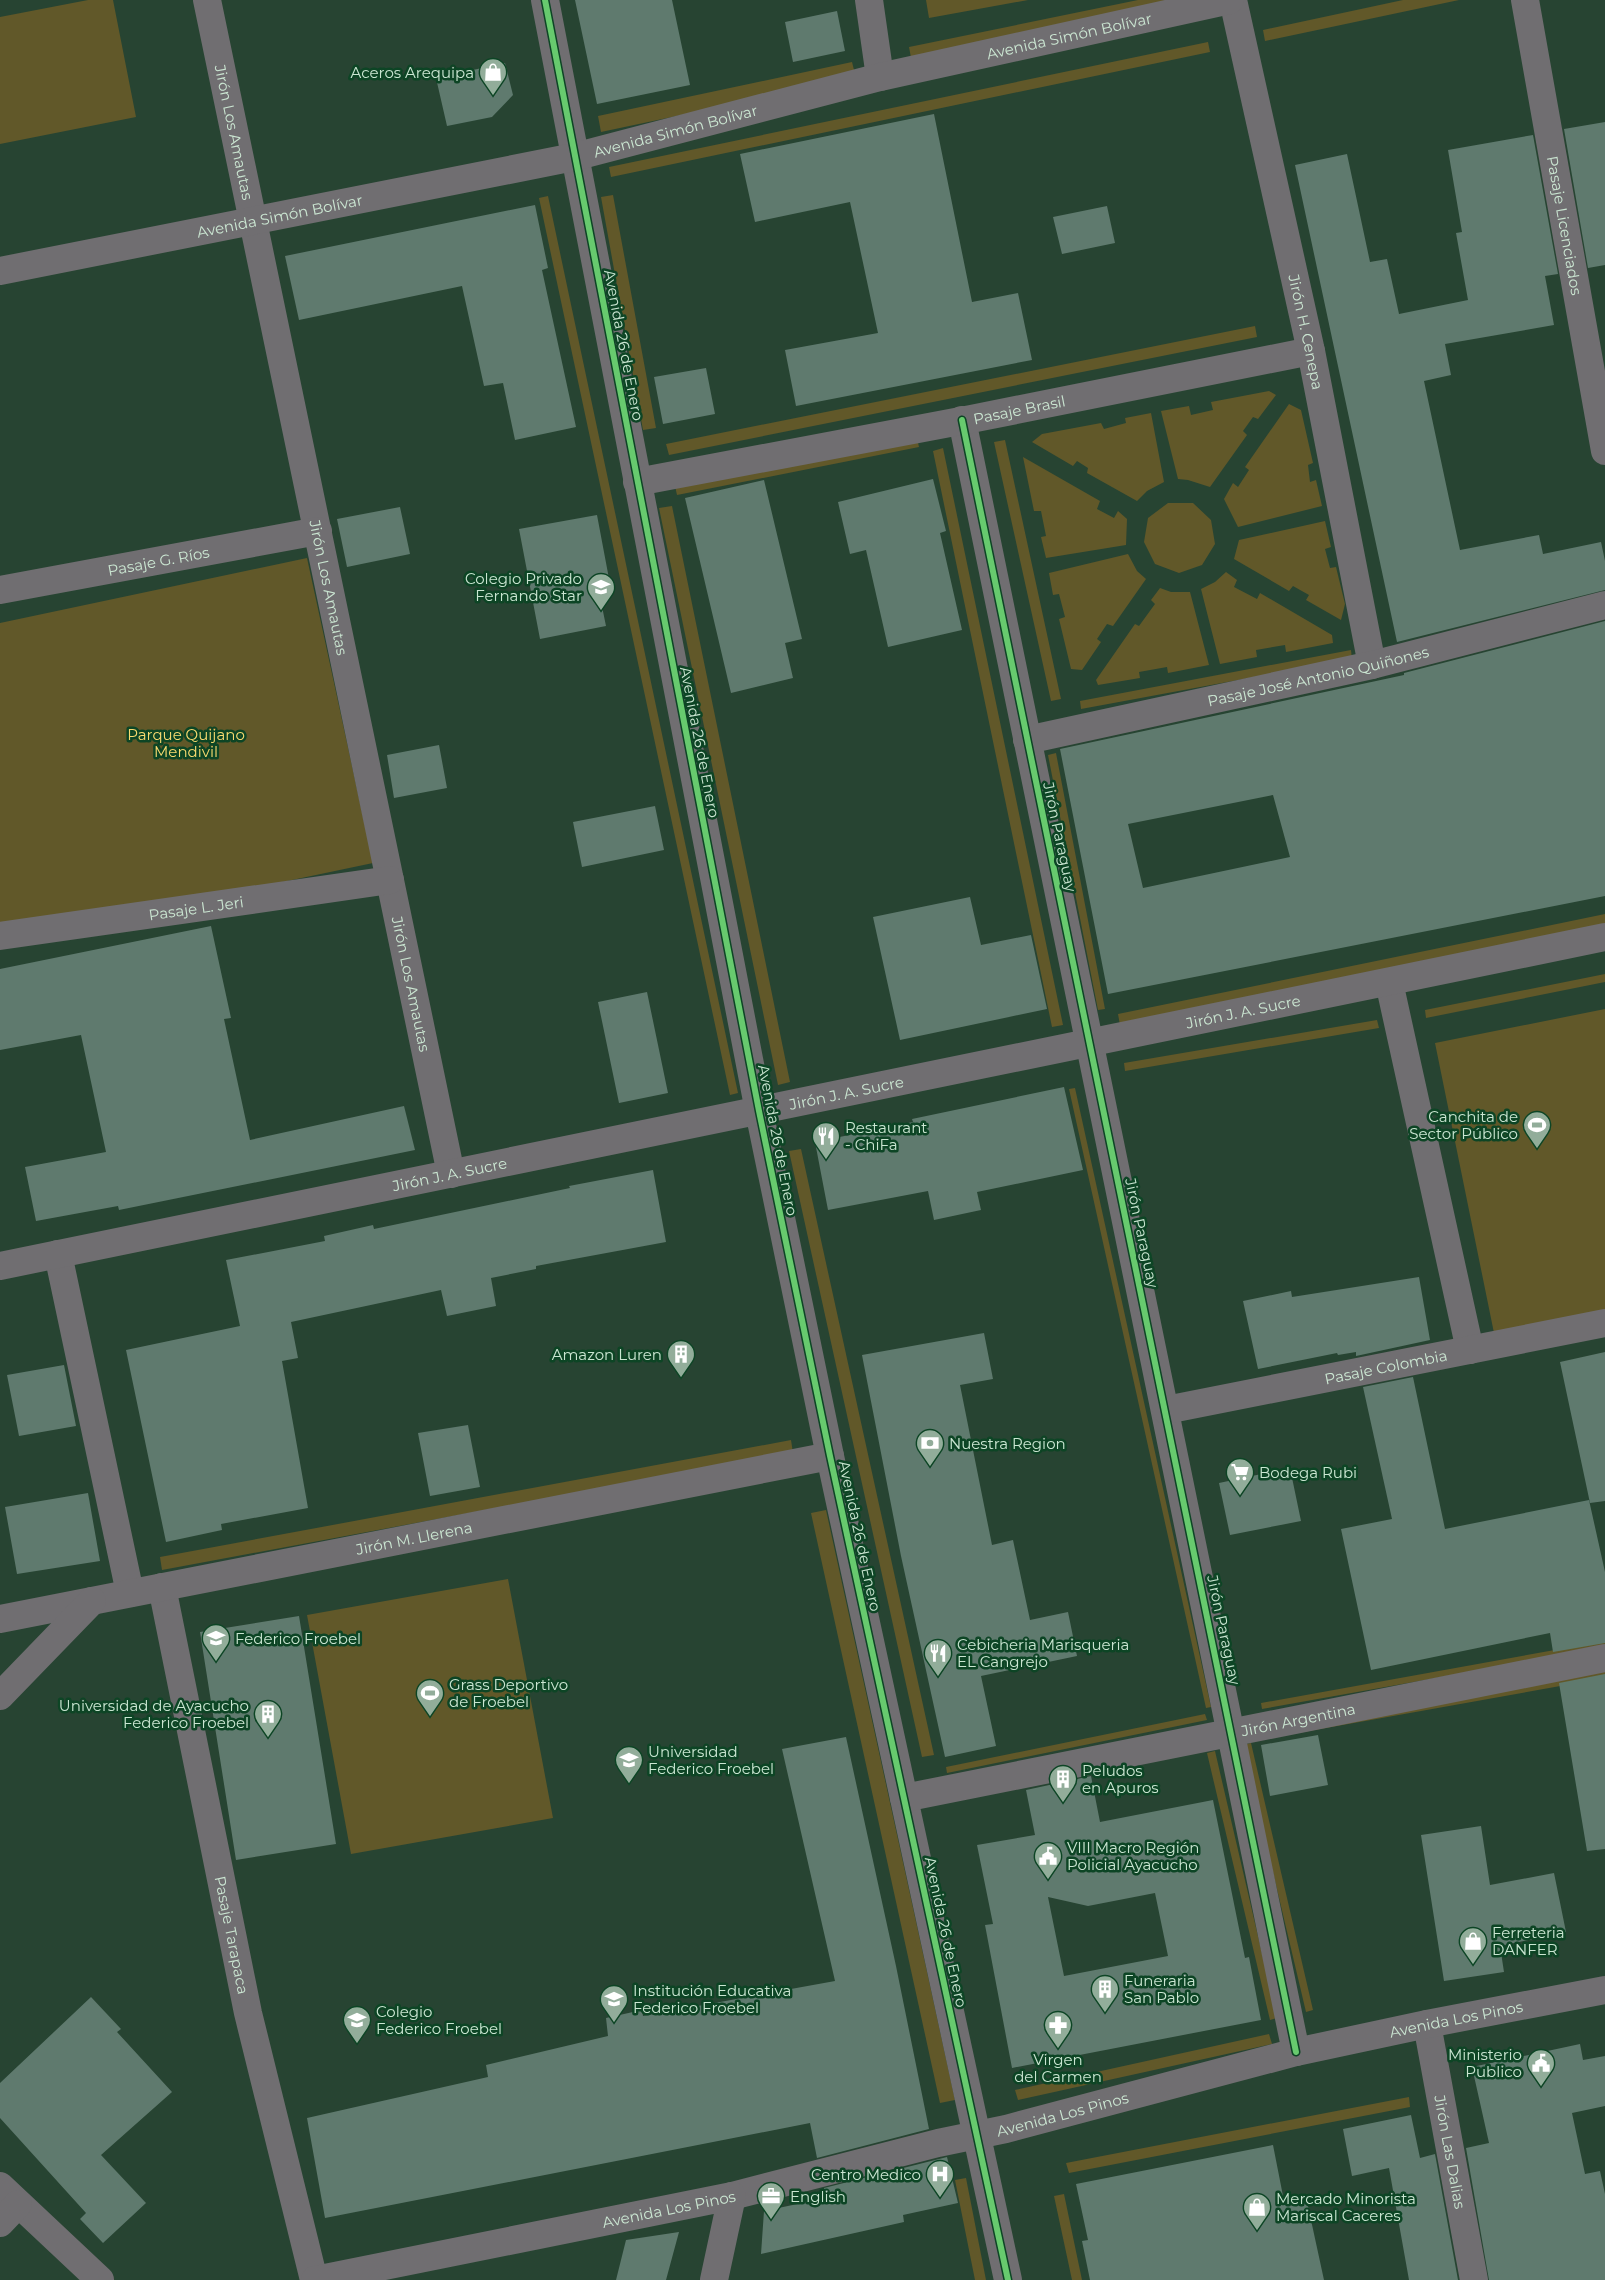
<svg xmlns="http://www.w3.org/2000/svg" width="1605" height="2280" font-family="Montserrat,sans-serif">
<rect width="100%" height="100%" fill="#274432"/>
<path fill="#615829" d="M 88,0 L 113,0 L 136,117 L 0,144 L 0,17 Z
M 926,0 L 1028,0 L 929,18 Z
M 1138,0 L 1206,0 L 912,63 L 909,47 Z
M 1403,0 L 1459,0 L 1265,41 L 1263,30 Z
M 1208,42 L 1210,52 L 611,177 L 609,167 Z
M 852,62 L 856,78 L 601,132 L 598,116 Z
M 613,195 L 656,428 L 643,430 L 601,197 Z
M 548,196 L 738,1093 L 730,1095 L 539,198 Z
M 1255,326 L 1257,337 L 669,455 L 666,444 Z
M 1269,391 L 1276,395 L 1258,419 L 1253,417 L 1243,431 L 1247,435 L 1210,487 L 1188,480 L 1178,479 L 1161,411 L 1189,406 L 1191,415 L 1213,410 L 1211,402 Z
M 1289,404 L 1301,410 L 1313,463 L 1308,465 L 1310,482 L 1316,480 L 1322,506 L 1238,527 L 1224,499 L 1233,483 L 1238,487 L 1249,470 L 1245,467 Z
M 1151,413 L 1164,482 L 1147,491 L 1137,501 L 1087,473 L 1088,468 L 1077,461 L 1073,466 L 1032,442 L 1042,434 L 1101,423 L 1104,429 L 1126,423 L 1125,418 Z
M 917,438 L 919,447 L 677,495 L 675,486 Z
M 1005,440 L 1061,699 L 1051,701 L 994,442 Z
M 943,448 L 1063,1025 L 1052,1027 L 933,451 Z
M 1023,457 L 1100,501 L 1097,509 L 1114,518 L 1118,511 L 1127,519 L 1126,545 L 1046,558 L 1041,537 L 1046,536 L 1041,511 L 1034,511 Z
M 1168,503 L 1193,503 L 1211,520 L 1215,544 L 1202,565 L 1179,573 L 1155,564 L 1144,542 L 1148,518 Z
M 672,506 L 790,1082 L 778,1085 L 659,508 Z
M 1325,521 L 1331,547 L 1325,549 L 1330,568 L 1336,567 L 1345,604 L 1341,620 L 1306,600 L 1309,595 L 1293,586 L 1289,591 L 1234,559 L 1239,540 Z
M 1128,554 L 1137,571 L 1146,579 L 1113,626 L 1107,624 L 1097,639 L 1101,642 L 1082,670 L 1071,669 L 1059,619 L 1065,617 L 1059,594 L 1053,595 L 1049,573 Z
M 307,558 L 373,863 L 0,941 L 0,623 Z
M 1226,572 L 1237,580 L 1234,587 L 1257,599 L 1260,593 L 1332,635 L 1333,643 L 1286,652 L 1285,645 L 1256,650 L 1257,657 L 1220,664 L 1201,589 L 1215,582 Z
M 1160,588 L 1171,592 L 1190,592 L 1209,665 L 1168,673 L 1167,667 L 1139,672 L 1140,678 L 1098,685 L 1096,680 L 1135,624 L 1139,626 L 1155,604 L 1151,600 Z
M 1351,650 L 1352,659 L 1081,709 L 1080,701 Z
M 1056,753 L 1105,1009 L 1098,1010 L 1048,755 Z
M 1605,914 L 1605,931 L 1121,1031 L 1118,1014 Z
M 1605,974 L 1605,982 L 1426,1018 L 1425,1010 Z
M 1605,1009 L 1605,1311 L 1494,1333 L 1435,1043 Z
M 1377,1020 L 1379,1028 L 1125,1071 L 1124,1063 Z
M 1075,1088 L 1211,1707 L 1206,1708 L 1069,1089 Z
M 801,1149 L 934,1755 L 922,1757 L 789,1151 Z
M 791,1440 L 793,1453 L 162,1570 L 160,1557 Z
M 826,1510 L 955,2100 L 940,2103 L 811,1513 Z
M 508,1579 L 553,1818 L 351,1854 L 307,1615 Z
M 1605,1641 L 1605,1648 L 1262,1709 L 1261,1703 Z
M 1605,1668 L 1605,1678 L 1259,1740 Z
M 1205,1714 L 1207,1720 L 947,1773 L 946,1767 Z
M 1251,1743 L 1313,2010 L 1306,2012 L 1243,1745 Z
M 1215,1751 L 1277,2018 L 1270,2020 L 1207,1753 Z
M 1269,2034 L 1272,2044 L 1018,2100 L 1015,2090 Z
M 1409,2097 L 1410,2107 L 1069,2173 L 1066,2163 Z
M 966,2178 L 986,2280 L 975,2280 L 955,2180 Z
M 1064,2194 L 1082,2280 L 1072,2280 L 1054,2196 Z"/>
<path fill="#5f7a6e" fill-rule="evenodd" d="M 575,0 L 672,0 L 690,85 L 597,104 Z
M 837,11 L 845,51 L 793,62 L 785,22 Z
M 505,63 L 513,95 L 492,117 L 447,126 L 436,78 Z
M 934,114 L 972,302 L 1018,293 L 1032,360 L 796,406 L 785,350 L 878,333 L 850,202 L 755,222 L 740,154 Z
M 1605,122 L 1605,265 L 1588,268 L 1564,129 Z
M 1533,135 L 1558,274 L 1545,276 L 1554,325 L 1445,344 L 1451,375 L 1424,381 L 1460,550 L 1539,535 L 1543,554 L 1601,542 L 1605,561 L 1605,590 L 1397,642 L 1295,165 L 1347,154 L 1370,262 L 1387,259 L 1399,314 L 1468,300 L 1456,233 L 1462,232 L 1448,150 Z
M 535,205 L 548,268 L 542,270 L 576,427 L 515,440 L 503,383 L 484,386 L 462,286 L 299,320 L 285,256 Z
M 1107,206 L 1115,243 L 1062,254 L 1053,217 Z
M 706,368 L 715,414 L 663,424 L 654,377 Z
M 933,479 L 946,531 L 940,533 L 962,630 L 888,647 L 866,550 L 850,554 L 838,502 Z
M 764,480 L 802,639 L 785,643 L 793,678 L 731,693 L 685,498 Z
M 400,507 L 410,554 L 347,567 L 337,519 Z
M 597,515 L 610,584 L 598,587 L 606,626 L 540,639 L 519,529 Z
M 1605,621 L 1605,896 L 1108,994 L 1060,749 L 1404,675 L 1404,673 ZM 1273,795 L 1290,857 L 1143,888 L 1128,824 Z
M 439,745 L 447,788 L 394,798 L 387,755 Z
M 655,806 L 664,850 L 582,867 L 573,822 Z
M 970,897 L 981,945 L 1031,935 L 1047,1009 L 900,1040 L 873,917 Z
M 211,926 L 231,1018 L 224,1019 L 250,1140 L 404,1106 L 415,1150 L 119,1210 L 118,1206 L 36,1221 L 25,1167 L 106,1152 L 81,1035 L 0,1050 L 0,969 Z
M 647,992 L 668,1093 L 619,1103 L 598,1002 Z
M 1064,1087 L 1083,1170 L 977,1192 L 981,1210 L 934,1220 L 928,1191 L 828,1210 L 815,1142 L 913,1122 L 912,1119 Z
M 653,1170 L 666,1242 L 536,1266 L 536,1269 L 491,1278 L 496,1306 L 447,1316 L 441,1290 L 291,1322 L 298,1358 L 282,1361 L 308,1508 L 221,1524 L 222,1530 L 166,1542 L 126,1350 L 240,1326 L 226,1260 L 325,1241 L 324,1236 L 373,1225 L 374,1229 L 570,1188 L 569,1186 Z
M 1419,1277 L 1430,1340 L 1356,1356 L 1356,1352 L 1338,1355 L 1337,1353 L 1258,1369 L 1243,1301 L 1291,1291 L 1292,1297 Z
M 984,1333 L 993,1379 L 960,1385 L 992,1545 L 1013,1540 L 1030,1620 L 1068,1612 L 1077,1656 L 981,1676 L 996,1746 L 945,1757 L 901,1556 L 862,1355 Z
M 1605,1352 L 1605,1501 L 1590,1503 L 1560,1362 Z
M 64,1365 L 76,1426 L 19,1436 L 7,1375 Z
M 1413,1377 L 1445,1529 L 1589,1500 L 1605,1572 L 1605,1643 L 1553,1652 L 1550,1633 L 1371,1670 L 1341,1529 L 1392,1519 L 1363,1387 Z
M 468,1425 L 480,1487 L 430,1496 L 418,1433 Z
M 1290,1468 L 1301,1521 L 1230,1535 L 1219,1483 Z
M 88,1493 L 100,1561 L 17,1574 L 5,1507 Z
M 299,1616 L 336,1844 L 236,1860 L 200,1632 Z
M 1605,1674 L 1605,1849 L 1587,1851 L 1559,1683 Z
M 1318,1735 L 1328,1785 L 1270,1796 L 1261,1745 Z
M 846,1737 L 896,1966 L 929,2129 L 817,2158 L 810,2123 L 325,2218 L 307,2118 L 488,2077 L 486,2065 L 608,2036 L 606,2018 L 642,2010 L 643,2016 L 835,1981 L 782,1749 Z
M 1091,1776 L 1100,1822 L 1213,1800 L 1245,1958 L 1249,1957 L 1261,2020 L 1012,2068 L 985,1925 L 993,1924 L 977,1845 L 1035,1835 L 1026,1790 ZM 1155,1893 L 1168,1956 L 1064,1976 L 1048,1897 L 1088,1906 Z
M 1481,1826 L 1490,1885 L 1554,1873 L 1566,1932 L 1500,1946 L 1504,1972 L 1444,1981 L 1421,1835 Z
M 91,1997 L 121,2029 L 117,2032 L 172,2092 L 101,2155 L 146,2203 L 103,2243 L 80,2219 L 86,2213 L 0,2118 L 0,2083 Z
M 1580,2044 L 1583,2060 L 1605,2056 L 1605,2106 L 1572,2113 L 1585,2174 L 1600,2171 L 1605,2194 L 1605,2280 L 1489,2280 L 1466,2148 L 1489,2143 L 1472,2067 Z
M 1411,2115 L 1420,2158 L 1435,2154 L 1458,2280 L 1409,2280 L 1389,2168 L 1352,2176 L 1343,2129 Z
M 1273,2145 L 1284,2201 L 1306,2197 L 1324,2280 L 1090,2280 L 1082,2241 L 1088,2240 L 1076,2184 Z
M 947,2157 L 958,2203 L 903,2215 L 904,2222 L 761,2254 L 764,2211 L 826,2198 L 824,2188 Z
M 679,2232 L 666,2280 L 616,2280 L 626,2240 Z"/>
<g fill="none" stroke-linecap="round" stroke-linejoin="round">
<g stroke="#706e71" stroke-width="28">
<path id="s1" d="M 207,0 L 451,1174"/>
<path d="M 545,0 L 759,1111 L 830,1456 L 1008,2280"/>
<path d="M 869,0 L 880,77"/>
<path id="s2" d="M 1233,0 L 1311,351 L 1372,665"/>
<path id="s3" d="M 1525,0 L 1605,451"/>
<path id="s4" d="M 0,271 L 574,157 L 880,77 L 1230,0"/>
<path d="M 962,420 L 1296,2052"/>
<path id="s5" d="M 637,482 L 971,419 L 1311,351"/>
<path id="s6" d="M 0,590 L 318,531"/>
<path id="s7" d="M 1027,740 L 1372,665 L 1605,605"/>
<path id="s8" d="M 0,936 L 390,880"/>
<path d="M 1389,982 L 1470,1350"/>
<path d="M 58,1254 L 130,1593"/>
<path id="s9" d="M 0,1266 L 1605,937"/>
<path id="s10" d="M 1166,1410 L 1605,1323"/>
<path id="s11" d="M 162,1587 L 248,2013 L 314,2280"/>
<path id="s12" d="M 0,1619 L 830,1456"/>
<path d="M 0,1696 L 92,1601"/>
<path id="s13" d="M 904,1798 L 1605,1658"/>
<path id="s14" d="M 1427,2024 L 1474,2280"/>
<path d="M 0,2186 L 100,2280"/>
<path d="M 0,2223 L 18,2204"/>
<path id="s15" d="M 315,2280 L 732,2196 L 938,2143 L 1006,2129 L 1296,2052 L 1427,2024 L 1605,1990"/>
<path d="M 714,2280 L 732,2196"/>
</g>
<g stroke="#0d4525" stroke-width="9">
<path id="cycleway" d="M 545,0 L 759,1111 L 830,1456 L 1008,2280
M 962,420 L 1296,2052"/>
</g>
<use href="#cycleway" stroke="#67ca6e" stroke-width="6"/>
</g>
<defs>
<g id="shop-pin" transform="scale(1.4375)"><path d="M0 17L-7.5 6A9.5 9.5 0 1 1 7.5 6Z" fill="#92ad9a" stroke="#0d4525"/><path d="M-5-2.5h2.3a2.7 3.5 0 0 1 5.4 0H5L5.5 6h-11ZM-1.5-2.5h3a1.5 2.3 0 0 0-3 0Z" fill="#fff"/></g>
<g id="school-pin" transform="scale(1.4375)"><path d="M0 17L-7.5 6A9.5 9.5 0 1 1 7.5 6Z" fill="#92ad9a" stroke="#0d4525"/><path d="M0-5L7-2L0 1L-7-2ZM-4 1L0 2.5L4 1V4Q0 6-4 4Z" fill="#fff"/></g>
<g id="stadium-pin" transform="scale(1.4375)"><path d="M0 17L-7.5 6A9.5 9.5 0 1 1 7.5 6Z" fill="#92ad9a" stroke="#0d4525"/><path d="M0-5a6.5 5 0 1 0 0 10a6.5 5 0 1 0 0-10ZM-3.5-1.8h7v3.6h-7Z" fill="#fff"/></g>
<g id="restaurant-pin" transform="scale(1.4375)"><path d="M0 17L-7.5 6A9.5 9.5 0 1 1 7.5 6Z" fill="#92ad9a" stroke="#0d4525"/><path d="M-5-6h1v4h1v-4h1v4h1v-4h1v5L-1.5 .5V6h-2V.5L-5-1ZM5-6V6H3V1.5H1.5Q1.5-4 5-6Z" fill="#fff"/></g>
<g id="building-pin" transform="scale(1.4375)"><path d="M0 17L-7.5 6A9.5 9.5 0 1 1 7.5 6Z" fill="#92ad9a" stroke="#0d4525"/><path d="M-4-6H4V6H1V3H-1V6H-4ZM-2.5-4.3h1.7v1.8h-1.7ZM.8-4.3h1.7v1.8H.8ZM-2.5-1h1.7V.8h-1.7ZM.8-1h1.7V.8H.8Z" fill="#fff"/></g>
<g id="bank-pin" transform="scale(1.4375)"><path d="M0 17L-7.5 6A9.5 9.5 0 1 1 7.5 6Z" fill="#92ad9a" stroke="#0d4525"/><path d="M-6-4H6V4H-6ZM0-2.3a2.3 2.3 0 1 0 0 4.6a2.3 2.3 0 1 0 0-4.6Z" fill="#fff"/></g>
<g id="supermarket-pin" transform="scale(1.4375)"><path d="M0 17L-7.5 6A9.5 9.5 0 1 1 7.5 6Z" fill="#92ad9a" stroke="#0d4525"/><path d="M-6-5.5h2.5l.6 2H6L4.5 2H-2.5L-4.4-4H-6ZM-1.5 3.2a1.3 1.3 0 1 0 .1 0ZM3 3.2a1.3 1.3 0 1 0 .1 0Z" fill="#fff"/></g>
<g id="university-pin" transform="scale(1.4375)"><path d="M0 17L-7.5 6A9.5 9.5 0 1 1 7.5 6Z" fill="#92ad9a" stroke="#0d4525"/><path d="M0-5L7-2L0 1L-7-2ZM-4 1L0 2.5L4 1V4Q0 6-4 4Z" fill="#fff"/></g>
<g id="civic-pin" transform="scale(1.4375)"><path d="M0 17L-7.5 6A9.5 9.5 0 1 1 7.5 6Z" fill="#92ad9a" stroke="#0d4525"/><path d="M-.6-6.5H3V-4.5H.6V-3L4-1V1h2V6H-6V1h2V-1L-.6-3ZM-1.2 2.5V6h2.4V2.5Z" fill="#fff"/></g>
<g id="pharmacy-pin" transform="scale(1.4375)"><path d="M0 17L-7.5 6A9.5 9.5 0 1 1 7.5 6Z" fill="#92ad9a" stroke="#0d4525"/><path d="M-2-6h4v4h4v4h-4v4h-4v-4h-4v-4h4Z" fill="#fff"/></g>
<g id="hospital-pin" transform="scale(1.4375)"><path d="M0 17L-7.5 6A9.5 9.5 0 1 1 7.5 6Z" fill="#92ad9a" stroke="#0d4525"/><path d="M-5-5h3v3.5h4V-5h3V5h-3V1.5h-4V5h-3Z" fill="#fff"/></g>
<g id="office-pin" transform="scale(1.4375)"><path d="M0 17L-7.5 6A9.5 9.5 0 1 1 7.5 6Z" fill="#92ad9a" stroke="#0d4525"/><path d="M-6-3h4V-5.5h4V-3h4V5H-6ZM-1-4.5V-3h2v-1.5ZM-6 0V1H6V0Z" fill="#fff"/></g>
</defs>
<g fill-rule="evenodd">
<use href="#shop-pin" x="493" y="72"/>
<use href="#school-pin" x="601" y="587"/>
<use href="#stadium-pin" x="1537" y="1125"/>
<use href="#restaurant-pin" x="826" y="1136"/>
<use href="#building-pin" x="681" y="1354"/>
<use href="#bank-pin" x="930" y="1443"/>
<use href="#supermarket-pin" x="1240" y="1472"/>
<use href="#school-pin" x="216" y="1638"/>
<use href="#restaurant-pin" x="938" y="1653"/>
<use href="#stadium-pin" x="430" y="1693"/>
<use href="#building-pin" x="268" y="1714"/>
<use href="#university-pin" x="629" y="1760"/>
<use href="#building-pin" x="1063" y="1779"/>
<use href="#civic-pin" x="1048" y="1856"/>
<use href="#shop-pin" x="1473" y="1941"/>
<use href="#building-pin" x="1105" y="1989"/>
<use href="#school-pin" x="614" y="1999"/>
<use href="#school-pin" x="357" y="2020"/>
<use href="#pharmacy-pin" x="1058" y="2025"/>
<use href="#civic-pin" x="1541" y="2063"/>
<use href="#hospital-pin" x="940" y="2174"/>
<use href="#office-pin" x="771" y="2196"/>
<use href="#shop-pin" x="1257" y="2207"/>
</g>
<g text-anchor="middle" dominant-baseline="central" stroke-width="5" stroke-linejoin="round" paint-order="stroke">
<g font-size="15" fill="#cbe6d2" stroke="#0d4525">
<text stroke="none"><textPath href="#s4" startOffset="1095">Avenida Simón Bolívar</textPath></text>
<text stroke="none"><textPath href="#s4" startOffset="690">Avenida Simón Bolívar</textPath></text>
<text stroke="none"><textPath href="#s1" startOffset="135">Jirón Los Amautas</textPath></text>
<text stroke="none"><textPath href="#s4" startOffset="285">Avenida Simón Bolívar</textPath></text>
<text stroke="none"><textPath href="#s3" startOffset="229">Pasaje Licenciados</textPath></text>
<text stroke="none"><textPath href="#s2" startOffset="340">Jirón H. Cenepa</textPath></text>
<text transform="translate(624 345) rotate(79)">Avenida 26 de Enero</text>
<text stroke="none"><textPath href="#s5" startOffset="389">Pasaje Brasil</textPath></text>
<text stroke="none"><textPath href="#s6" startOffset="161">Pasaje G. Ríos</textPath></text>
<text stroke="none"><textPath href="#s1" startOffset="600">Jirón Los Amautas</textPath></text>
<text stroke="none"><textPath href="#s7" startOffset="298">Pasaje José Antonio Quiñones</textPath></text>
<text transform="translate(700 742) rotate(79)">Avenida 26 de Enero</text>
<text transform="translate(1060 837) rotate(78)">Jirón Paraguay</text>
<text stroke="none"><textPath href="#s8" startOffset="198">Pasaje L. Jeri</textPath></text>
<text stroke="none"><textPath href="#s1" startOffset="1005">Jirón Los Amautas</textPath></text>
<text stroke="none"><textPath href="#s9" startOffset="1269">Jirón J. A. Sucre</textPath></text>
<text stroke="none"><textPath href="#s9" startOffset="864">Jirón J. A. Sucre</textPath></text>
<text transform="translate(778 1140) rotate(79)">Avenida 26 de Enero</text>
<text stroke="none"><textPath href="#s9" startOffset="459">Jirón J. A. Sucre</textPath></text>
<text transform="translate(1142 1233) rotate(78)">Jirón Paraguay</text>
<text stroke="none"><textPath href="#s10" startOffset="224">Pasaje Colombia</textPath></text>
<text transform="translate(860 1536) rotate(78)">Avenida 26 de Enero</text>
<text stroke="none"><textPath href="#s12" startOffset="422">Jirón M. Llerena</textPath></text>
<text transform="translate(1224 1630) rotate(78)">Jirón Paraguay</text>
<text stroke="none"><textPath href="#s13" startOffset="402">Jirón Argentina</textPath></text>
<text transform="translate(946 1932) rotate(78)">Avenida 26 de Enero</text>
<text stroke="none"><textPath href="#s11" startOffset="355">Pasaje Tarapaca</textPath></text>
<text stroke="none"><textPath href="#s15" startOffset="1171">Avenida Los Pinos</textPath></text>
<text stroke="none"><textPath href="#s15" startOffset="766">Avenida Los Pinos</textPath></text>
<text stroke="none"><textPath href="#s14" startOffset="130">Jirón Las Dalias</textPath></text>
<text stroke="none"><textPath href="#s15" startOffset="361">Avenida Los Pinos</textPath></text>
</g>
<g font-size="15" fill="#cbe6d2" stroke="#0d4525" text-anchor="start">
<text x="474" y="72" text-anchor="end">Aceros Arequipa</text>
<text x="582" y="578" text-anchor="end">Colegio Privado<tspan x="582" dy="17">Fernando Star</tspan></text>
<text x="1518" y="1116" text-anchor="end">Canchita de<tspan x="1518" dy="17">Sector Público</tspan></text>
<text x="845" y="1127">Restaurant<tspan x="845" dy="17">- ChiFa</tspan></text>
<text x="662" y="1354" text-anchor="end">Amazon Luren</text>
<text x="949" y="1443">Nuestra Region</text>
<text x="1259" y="1472">Bodega Rubi</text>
<text x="235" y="1638">Federico Froebel</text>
<text x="957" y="1644">Cebicheria Marisqueria<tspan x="957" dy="17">EL Cangrejo</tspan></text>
<text x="449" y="1684">Grass Deportivo<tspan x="449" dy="17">de Froebel</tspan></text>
<text x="249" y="1705" text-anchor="end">Universidad de Ayacucho<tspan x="249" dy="17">Federico Froebel</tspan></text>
<text x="648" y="1751">Universidad<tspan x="648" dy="17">Federico Froebel</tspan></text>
<text x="1082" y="1770">Peludos<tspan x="1082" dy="17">en Apuros</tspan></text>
<text x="1067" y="1847">VIII Macro Región<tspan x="1067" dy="17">Policial Ayacucho</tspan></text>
<text x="1492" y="1932">Ferreteria<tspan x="1492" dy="17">DANFER</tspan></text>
<text x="1124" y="1980">Funeraria<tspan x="1124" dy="17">San Pablo</tspan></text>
<text x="633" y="1990">Institución Educativa<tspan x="633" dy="17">Federico Froebel</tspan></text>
<text x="376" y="2011">Colegio<tspan x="376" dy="17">Federico Froebel</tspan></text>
<text x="1522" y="2054" text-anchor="end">Ministerio<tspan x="1522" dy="17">Publico</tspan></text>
<text x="1058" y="2059" text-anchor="middle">Virgen<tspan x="1058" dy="17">del Carmen</tspan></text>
<text x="921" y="2174" text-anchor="end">Centro Medico</text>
<text x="790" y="2196">English</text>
<text x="1276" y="2198">Mercado Minorista<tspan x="1276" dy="17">Mariscal Caceres</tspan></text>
</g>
<g font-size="15" fill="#fadb70" stroke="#0d4525">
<text x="186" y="734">Parque Quijano<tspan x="186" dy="17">Mendivil</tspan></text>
</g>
</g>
</svg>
